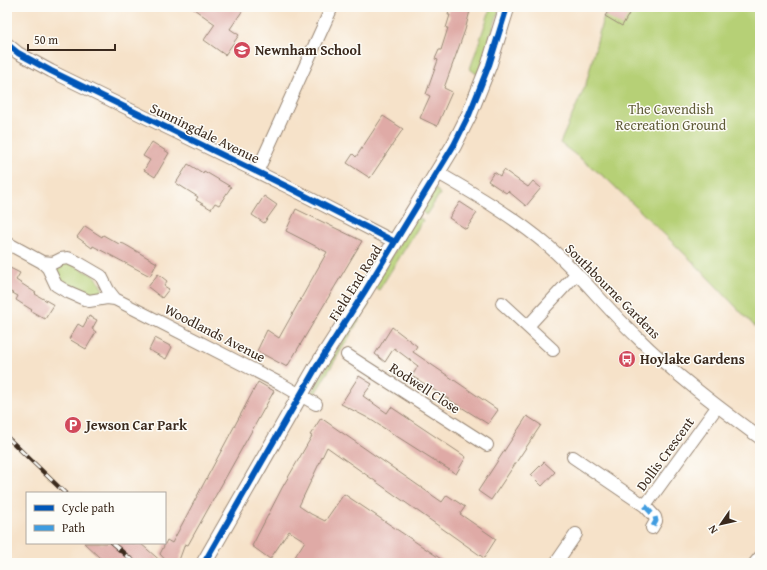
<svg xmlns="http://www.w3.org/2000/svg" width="767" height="570" font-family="'Gentium Book Plus',serif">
<rect width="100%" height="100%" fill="#fdfcf7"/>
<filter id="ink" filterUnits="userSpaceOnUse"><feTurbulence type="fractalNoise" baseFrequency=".025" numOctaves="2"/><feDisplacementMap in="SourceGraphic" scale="8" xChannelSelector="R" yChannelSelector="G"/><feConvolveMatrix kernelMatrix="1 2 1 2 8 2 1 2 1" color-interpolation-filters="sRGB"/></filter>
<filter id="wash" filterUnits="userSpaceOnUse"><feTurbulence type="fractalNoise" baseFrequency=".012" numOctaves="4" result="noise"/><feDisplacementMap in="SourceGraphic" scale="16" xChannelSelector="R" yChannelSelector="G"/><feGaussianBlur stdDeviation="0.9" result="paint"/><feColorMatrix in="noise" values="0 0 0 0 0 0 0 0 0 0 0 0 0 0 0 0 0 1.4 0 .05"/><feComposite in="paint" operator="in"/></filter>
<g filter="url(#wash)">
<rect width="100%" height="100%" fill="#f6e2c9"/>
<path fill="#b6d076" stroke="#787d4a" d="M 491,7 L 500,7 L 478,75 L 470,69 Z
M 610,7 L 760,7 L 760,332 L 694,263 L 607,179 L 560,143 L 586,84 L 602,22 Z
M 435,188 L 440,194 L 426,215 L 420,210 Z
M 416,215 L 423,220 L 379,290 L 374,287 Z
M 67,261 L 96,277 L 103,290 L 101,295 L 93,298 L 58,282 C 53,270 56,265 67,261 Z
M 366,301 L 369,304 L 314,395 L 312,392 Z"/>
<g id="blocks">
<path fill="#dfaaa6" d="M 191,7 L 245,7 L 230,29 L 239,35 L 225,55 L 204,40 L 215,24 Z
M 450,7 L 471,7 L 465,30 L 444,88 L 452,92 L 437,126 L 420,118 L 430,96 L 426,94 L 438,60 L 435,59 L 439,50 L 441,50 L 448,28 L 446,28 L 450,15 L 448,15 Z
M 611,7 L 633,7 L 622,26 L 605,16 Z
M 383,116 L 403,129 L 370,178 L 347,163 L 353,154 L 356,157 Z
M 152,142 L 169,153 L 155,177 L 144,170 L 150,160 L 143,156 Z
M 188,164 L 203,173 L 204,171 L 231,187 L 219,205 L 215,203 L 211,209 L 196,200 L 198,197 L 176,183 Z
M 504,170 L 528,187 L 533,181 L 541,188 L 526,206 L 508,191 L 506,193 L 488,181 L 494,172 L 500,176 Z
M 264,196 L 277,205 L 264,223 L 252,215 Z
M 460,202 L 477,213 L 466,229 L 449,218 Z
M 296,209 L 362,241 L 287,367 L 257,351 L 267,330 L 279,338 L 327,252 L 286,231 Z
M 85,226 L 102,237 L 103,235 L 119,244 L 120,243 L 124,244 L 157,263 L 150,276 L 93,246 L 92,248 L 77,237 Z
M 10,268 L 20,273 L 16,280 L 36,293 L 35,294 L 54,305 L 45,319 L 31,311 L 32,310 L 16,300 L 18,296 L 9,291 L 7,295 L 7,274 Z
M 158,274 L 167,281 L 164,286 L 169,289 L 162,298 L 148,287 Z
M 89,316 L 97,320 L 92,329 L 96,332 L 86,349 L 69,339 L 78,324 L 83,327 Z
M 392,327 L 417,346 L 413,352 L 498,410 L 488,424 L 412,376 L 418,366 L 394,348 L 385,362 L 375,354 Z
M 155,338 L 172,347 L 166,359 L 149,350 Z
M 359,376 L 372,384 L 363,396 L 387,413 L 391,407 L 466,457 L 456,474 L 368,418 L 341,404 Z
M 258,382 L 274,391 L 188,545 L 185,544 L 178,563 L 168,563 L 160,554 L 167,540 L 172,543 Z
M 527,416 L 541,425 L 491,500 L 478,491 Z
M 321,418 L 442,502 L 447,495 L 465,507 L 460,514 L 496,539 L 484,558 L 327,447 L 299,506 L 311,514 L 325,521 L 344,494 L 447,563 L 291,563 L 305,541 L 289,531 L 270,559 L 252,546 L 282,488 L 312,436 L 310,435 Z
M 544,462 L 555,472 L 542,486 L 531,475 Z
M 84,543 L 140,543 L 163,563 L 112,563 L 100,558 Z"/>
</g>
</g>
<g filter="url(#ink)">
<use href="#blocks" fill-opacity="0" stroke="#988674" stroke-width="1"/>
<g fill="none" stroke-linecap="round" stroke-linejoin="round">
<g stroke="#988674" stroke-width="14">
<path id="minor" d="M 7,44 L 18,53 L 51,71 L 290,188 L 395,242
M 257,172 L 332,7
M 438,173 C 475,194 514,217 547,245 C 579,272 605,307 636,336 C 674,374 717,406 760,438
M 7,243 L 42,262 L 48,268 L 56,285 L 66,291 L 89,301 L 107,298 L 115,299
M 42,262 L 53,263 L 61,259 L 68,258 L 77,262 L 101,276 L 108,290 L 115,299 L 281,384 L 316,404
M 502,303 L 553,350
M 528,326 L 576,274
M 347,355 L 487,445
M 573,457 L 645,506 L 717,407
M 645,506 L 655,517 L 656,521 L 652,528
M 556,563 L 576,534
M 755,563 L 760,557"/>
</g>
<g stroke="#988674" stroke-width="17">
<path id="tertiary" d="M 204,563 L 317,366 L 365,291 L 454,145 L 469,115 L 489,65 L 507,7"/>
</g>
<use href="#minor" stroke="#fff" stroke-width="12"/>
<use href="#tertiary" stroke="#fff" stroke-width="15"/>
<g stroke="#3b2a1e" stroke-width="4.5">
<path id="rail" d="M 7,437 L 65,493
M 112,543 L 135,563"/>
</g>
<use href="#rail" stroke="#fdfcf7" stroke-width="3" stroke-dasharray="9" stroke-linecap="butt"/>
<path stroke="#3f9ce0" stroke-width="5" stroke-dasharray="10 5" stroke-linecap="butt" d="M 645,506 L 655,517 L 656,521 L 652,528"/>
<g stroke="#fdfcf7" stroke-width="8">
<path id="cycleway" d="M 7,44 L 18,53 L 51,71 L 290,188 L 395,242
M 204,563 L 317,366 L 365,291 L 454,145 L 469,115 L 489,65 L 507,7"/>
</g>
<use href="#cycleway" stroke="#0057b8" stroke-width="6"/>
</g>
</g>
<defs>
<g id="school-disc" transform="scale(0.9)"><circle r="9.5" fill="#d1495b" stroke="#fdfcf7"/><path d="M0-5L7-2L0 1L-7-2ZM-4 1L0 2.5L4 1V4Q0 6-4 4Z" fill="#fff"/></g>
<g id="bus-disc" transform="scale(0.9)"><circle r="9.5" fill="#d1495b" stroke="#fdfcf7"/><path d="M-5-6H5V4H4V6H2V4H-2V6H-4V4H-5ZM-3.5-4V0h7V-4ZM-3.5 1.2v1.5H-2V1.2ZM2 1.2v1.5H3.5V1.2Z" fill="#fff"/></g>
<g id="parking-disc" transform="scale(0.9)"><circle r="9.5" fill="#d1495b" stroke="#fdfcf7"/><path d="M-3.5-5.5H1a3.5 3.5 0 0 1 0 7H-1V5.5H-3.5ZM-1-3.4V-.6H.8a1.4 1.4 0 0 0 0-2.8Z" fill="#fff"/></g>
</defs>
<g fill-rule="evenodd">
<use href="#school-disc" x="242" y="50"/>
<use href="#bus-disc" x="627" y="359"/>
<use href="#parking-disc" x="73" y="425"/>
</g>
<g text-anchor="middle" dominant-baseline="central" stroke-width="3" stroke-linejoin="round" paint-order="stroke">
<g font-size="14" font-weight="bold" fill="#3b2a1e" stroke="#fdfcf7" text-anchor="start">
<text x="255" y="50">Newnham School</text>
<text x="640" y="359">Hoylake Gardens</text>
<text x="86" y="425">Jewson Car Park</text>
</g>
<g font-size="14" fill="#605c38" stroke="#fdfcf7">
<text x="671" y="109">The Cavendish<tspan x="671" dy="16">Recreation Ground</tspan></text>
</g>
<g font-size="14" fill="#3b2a1e" stroke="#fdfcf7">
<text transform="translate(205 133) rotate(26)">Sunningdale Avenue</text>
<text transform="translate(355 283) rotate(-58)">Field End Road</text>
<text transform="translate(613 291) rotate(45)">Southbourne Gardens</text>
<text transform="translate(215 333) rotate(27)">Woodlands Avenue</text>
<text transform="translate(425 388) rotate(33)">Rodwell Close</text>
<text transform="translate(665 454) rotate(-54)">Dollis Crescent</text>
</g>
</g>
<rect width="767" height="570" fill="none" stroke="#fdfcf7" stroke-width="24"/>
<rect x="26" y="492" width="140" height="52" fill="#fdfcf7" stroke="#afa8a0"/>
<rect x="34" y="505" width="20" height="6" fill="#0057b8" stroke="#afa8a0"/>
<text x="62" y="512" font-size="12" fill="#3b2a1e">Cycle path</text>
<rect x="34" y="525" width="20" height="6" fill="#3f9ce0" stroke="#afa8a0"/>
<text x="62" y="532" font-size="12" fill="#3b2a1e">Path</text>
<g transform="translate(721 524) rotate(236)" stroke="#fdfcf7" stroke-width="3" paint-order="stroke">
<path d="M0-3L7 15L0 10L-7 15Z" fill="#3b2a1e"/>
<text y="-6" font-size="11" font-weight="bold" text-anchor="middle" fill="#3b2a1e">N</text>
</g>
<path d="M28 44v6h87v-6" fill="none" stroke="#3b2a1e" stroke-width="2"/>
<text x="34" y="44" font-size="12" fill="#3b2a1e" stroke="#fdfcf7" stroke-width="3" paint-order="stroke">50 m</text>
</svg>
